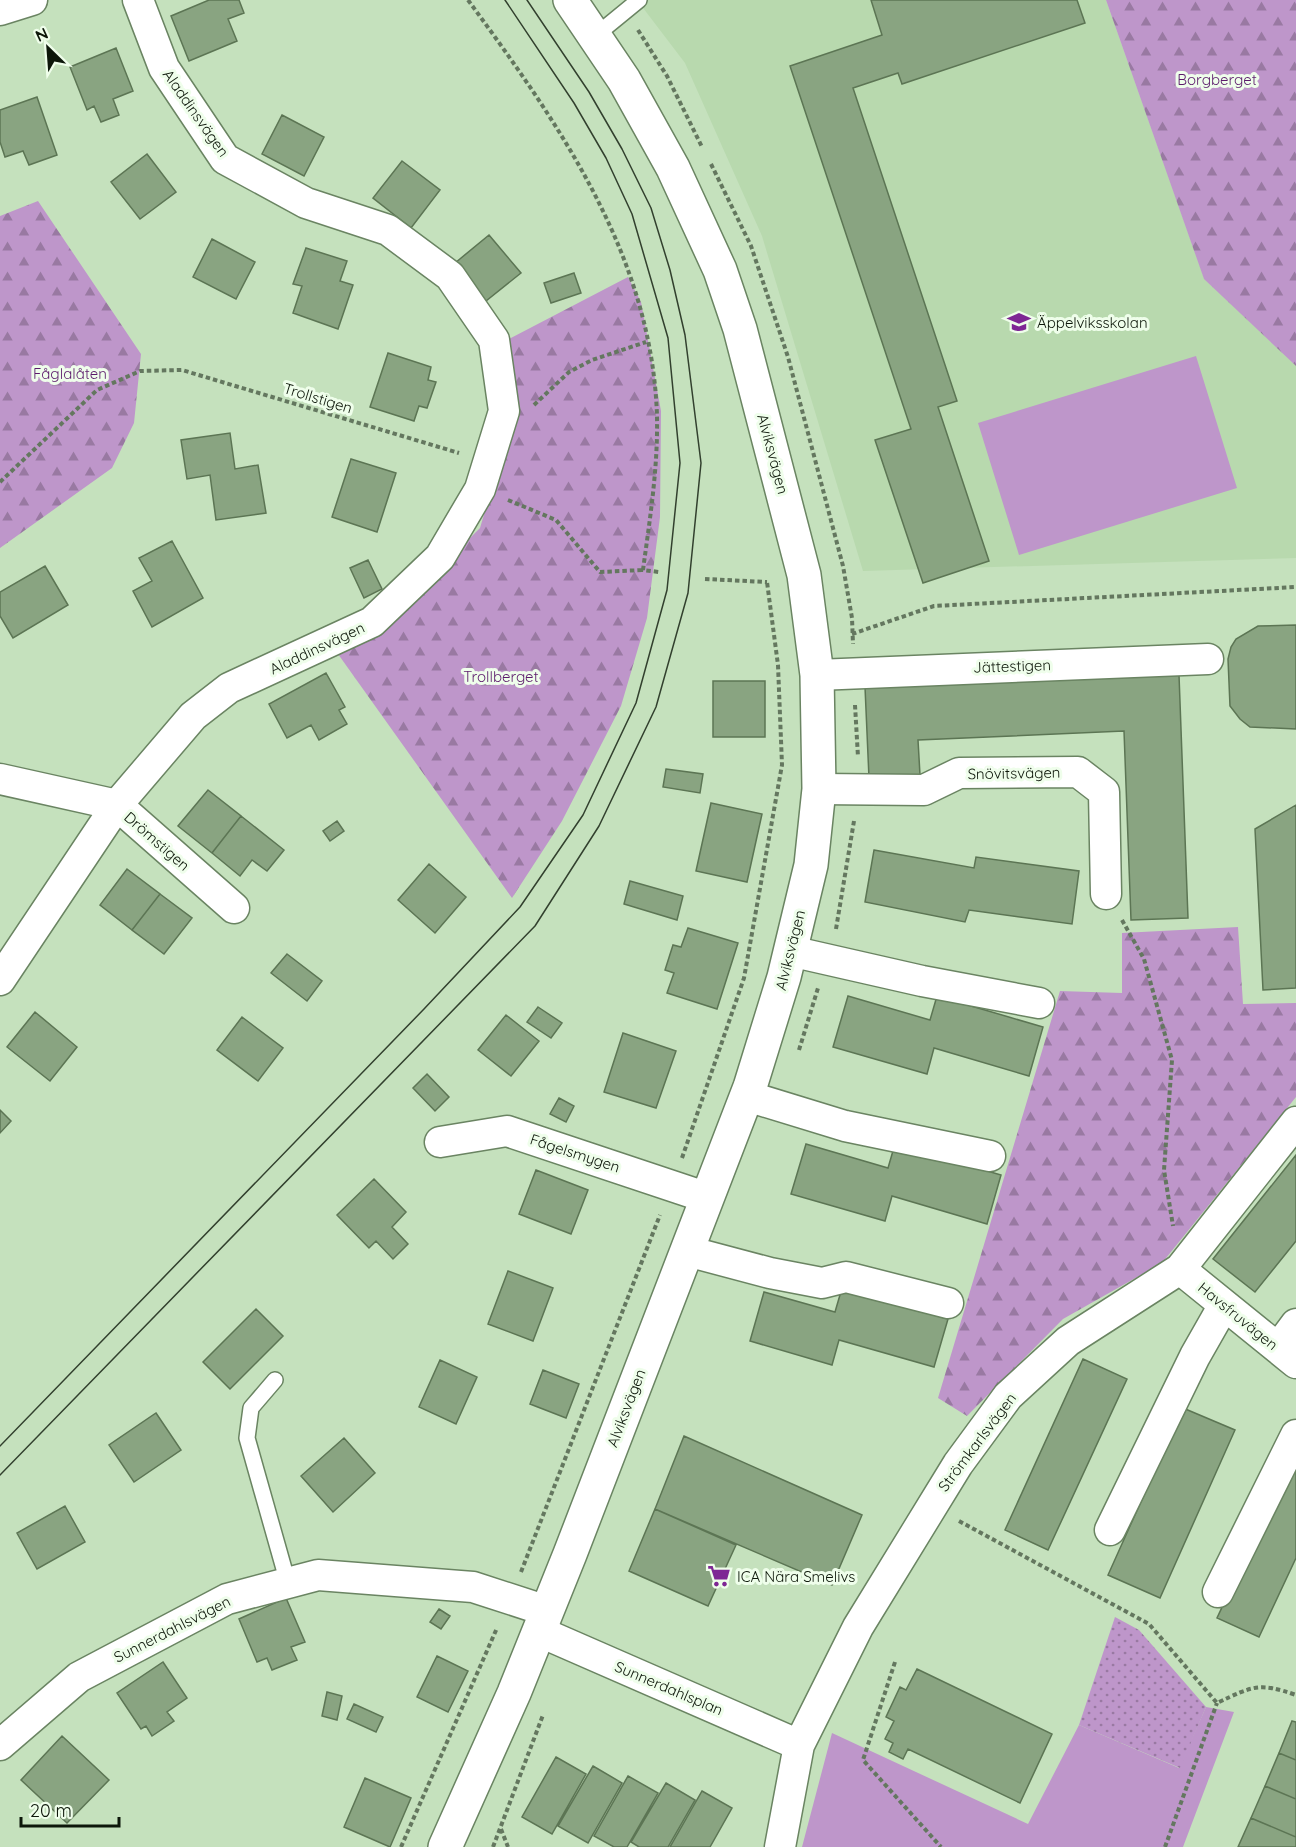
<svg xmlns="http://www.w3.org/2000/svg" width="1296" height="1847" font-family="Quicksand,sans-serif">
<defs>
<pattern id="forest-firs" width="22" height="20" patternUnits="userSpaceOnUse" patternTransform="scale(1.5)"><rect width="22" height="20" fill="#be96ca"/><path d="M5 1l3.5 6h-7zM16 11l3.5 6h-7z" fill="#9979a2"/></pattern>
<pattern id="park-dots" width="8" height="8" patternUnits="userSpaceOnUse" patternTransform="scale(1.5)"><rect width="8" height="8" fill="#be96ca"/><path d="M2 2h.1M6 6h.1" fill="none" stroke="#9979a2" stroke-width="1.8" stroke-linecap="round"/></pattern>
</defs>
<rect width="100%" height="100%" fill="#c5e1bd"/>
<path fill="#b8d9ae" d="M 637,0 L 1106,0 L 1204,278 L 1296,366 L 1296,558 L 863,571 L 762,236 L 685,63 Z"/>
<path fill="#be96ca" d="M 1196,356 L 1237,488 L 1019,555 L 978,423 Z
M 1206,1707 L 1234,1712 L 1183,1847 L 802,1847 L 832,1733 L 1028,1824 L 1079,1725 L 1179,1768 Z"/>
<path fill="url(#forest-firs)" d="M 1106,0 L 1296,0 L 1296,366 L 1204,279 Z
M 38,201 L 141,354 L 134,423 L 112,468 L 0,548 L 0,216 Z
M 628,277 L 641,302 L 661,411 L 660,517 L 647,618 L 621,706 L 562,821 L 512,898 L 338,654 L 378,630 L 480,528 L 513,417 L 507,340 Z
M 1238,927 L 1243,1004 L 1296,1003 L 1296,1097 L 1162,1263 L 1063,1319 L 967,1416 L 938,1398 L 1060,991 L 1122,993 L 1122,933 Z"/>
<path fill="url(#park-dots)" d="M 1115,1617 L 1139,1630 L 1206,1707 L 1180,1768 L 1079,1725 Z"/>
<path fill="#89a481" stroke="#5c7554" stroke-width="1.5" d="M 209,0 L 239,0 L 244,13 L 228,19 L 237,41 L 189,61 L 171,16 Z
M 871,0 L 1077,0 L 1085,23 L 902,84 L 898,73 L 853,88 L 957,401 L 938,407 L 989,561 L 923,583 L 875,440 L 911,429 L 790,66 L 882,35 Z
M 116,48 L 133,91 L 113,99 L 119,115 L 101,122 L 94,106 L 87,110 L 70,67 Z
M 37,97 L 57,155 L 29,165 L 23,151 L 5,157 L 0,142 L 0,110 Z
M 282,115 L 324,137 L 304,176 L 262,154 Z
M 147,154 L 176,192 L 140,219 L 111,182 Z
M 402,161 L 440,190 L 411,228 L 373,198 Z
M 489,235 L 521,273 L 486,301 L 455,263 Z
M 212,239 L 255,262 L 236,299 L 193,277 Z
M 306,248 L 347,261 L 340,281 L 353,285 L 338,329 L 293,313 L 302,286 L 293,284 Z
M 574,273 L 581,293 L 551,303 L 544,283 Z
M 388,353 L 431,367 L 428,380 L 436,382 L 427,408 L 419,406 L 414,421 L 370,407 Z
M 230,433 L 235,469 L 258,465 L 266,513 L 216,520 L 210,475 L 187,479 L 181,440 Z
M 351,459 L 396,473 L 377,532 L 332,517 Z
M 172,541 L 203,598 L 152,627 L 133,591 L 152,581 L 139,558 Z
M 368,560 L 382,589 L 364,598 L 350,568 Z
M 45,566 L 68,605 L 13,638 L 0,616 L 0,592 Z
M 1296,625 L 1296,729 L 1250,727 L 1240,719 L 1230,706 L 1228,659 L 1231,647 L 1236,639 L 1258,626 Z
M 326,673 L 345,707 L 339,710 L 347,724 L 319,740 L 311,725 L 287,738 L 269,704 Z
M 1179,675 L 1188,918 L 1131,920 L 1124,731 L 918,740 L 920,775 L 869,778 L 865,687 Z
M 713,681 L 765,681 L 765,737 L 713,737 Z
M 666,769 L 703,774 L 700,793 L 663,787 Z
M 208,790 L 241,816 L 212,853 L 178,826 Z
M 711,803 L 762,814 L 747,882 L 696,871 Z
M 1296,805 L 1296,988 L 1263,990 L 1255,829 Z
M 241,816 L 284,850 L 267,871 L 252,860 L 240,876 L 212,853 Z
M 337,821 L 344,831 L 330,841 L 323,831 Z
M 874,850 L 974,868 L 976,857 L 1079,871 L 1072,924 L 969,910 L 965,922 L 865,902 Z
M 429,864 L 466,897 L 435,933 L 398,900 Z
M 127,869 L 160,894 L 132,930 L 100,905 Z
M 630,881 L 683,896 L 677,920 L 624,904 Z
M 160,894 L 192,918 L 164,954 L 132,930 Z
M 688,928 L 738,943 L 717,1009 L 667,993 L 674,973 L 665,970 L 673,945 L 681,947 Z
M 287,954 L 322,981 L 307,1001 L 271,973 Z
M 848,996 L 930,1020 L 937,996 L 1043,1027 L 1029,1076 L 934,1048 L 927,1074 L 833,1047 Z
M 538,1007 L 562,1023 L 551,1038 L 527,1022 Z
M 35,1012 L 77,1047 L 50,1081 L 7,1047 Z
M 506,1015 L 539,1041 L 511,1076 L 478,1050 Z
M 242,1017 L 283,1048 L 258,1081 L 217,1050 Z
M 623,1033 L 676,1051 L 656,1108 L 604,1092 Z
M 427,1074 L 449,1097 L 435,1111 L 413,1088 Z
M 559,1098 L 574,1106 L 566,1122 L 550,1114 Z
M 0,1110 L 11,1121 L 0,1133 Z
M 806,1144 L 888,1168 L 895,1144 L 1001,1175 L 987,1224 L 892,1196 L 885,1221 L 791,1194 Z
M 1296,1155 L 1296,1241 L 1255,1292 L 1213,1259 Z
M 536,1170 L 588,1190 L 571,1234 L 519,1214 Z
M 374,1179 L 406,1212 L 392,1227 L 408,1244 L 393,1259 L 376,1241 L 369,1248 L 337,1215 Z
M 508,1271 L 553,1288 L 533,1341 L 488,1324 Z
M 842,1288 L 948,1319 L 934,1367 L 839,1340 L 832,1365 L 750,1341 L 764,1292 L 835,1312 Z
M 256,1309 L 283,1336 L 230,1389 L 203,1362 Z
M 1083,1359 L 1127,1379 L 1048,1550 L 1005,1530 Z
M 440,1360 L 477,1377 L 456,1424 L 419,1407 Z
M 543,1370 L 579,1384 L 566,1418 L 530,1404 Z
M 1183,1408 L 1235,1430 L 1160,1598 L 1108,1575 Z
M 156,1413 L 181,1450 L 134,1482 L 109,1445 Z
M 684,1436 L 862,1515 L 832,1585 L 655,1509 Z
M 344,1438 L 375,1473 L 333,1512 L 301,1476 Z
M 1293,1457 L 1296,1459 L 1296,1558 L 1259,1637 L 1217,1618 Z
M 65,1506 L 85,1542 L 37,1569 L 17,1533 Z
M 655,1509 L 736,1545 L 708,1606 L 629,1571 Z
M 286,1598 L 305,1642 L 291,1647 L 297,1660 L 272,1670 L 267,1658 L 257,1662 L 239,1619 Z
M 439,1609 L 450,1616 L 441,1629 L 430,1622 Z
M 437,1656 L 468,1671 L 448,1712 L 417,1697 Z
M 163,1662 L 187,1698 L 167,1712 L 174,1721 L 152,1736 L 146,1726 L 141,1729 L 117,1693 Z
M 917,1669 L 1052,1734 L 1020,1803 L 908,1749 L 903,1759 L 889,1752 L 893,1743 L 885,1739 L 894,1721 L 886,1717 L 900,1687 L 906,1690 Z
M 327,1692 L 342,1696 L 337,1720 L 322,1716 Z
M 354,1704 L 383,1717 L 376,1732 L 347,1719 Z
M 1292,1721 L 1296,1722 L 1296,1760 L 1279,1753 Z
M 62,1736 L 109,1780 L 67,1823 L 21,1780 Z
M 1279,1753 L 1296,1760 L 1296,1799 L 1265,1786 Z
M 556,1757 L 586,1774 L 552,1834 L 522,1817 Z
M 593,1766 L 622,1783 L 588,1843 L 558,1826 Z
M 628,1776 L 658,1793 L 627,1847 L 614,1847 L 594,1836 Z
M 365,1778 L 411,1798 L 390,1847 L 344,1827 Z
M 666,1783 L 695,1800 L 668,1847 L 639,1847 L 631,1842 Z
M 1265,1786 L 1296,1799 L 1296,1837 L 1251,1818 Z
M 702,1791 L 732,1808 L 710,1847 L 670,1847 Z
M 1251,1818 L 1296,1837 L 1296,1847 L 1238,1847 Z"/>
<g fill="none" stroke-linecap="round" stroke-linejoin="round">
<g stroke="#6a8462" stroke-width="18">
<path id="service" d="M 595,36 L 639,0
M 275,1380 L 251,1408 L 247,1438 L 288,1583"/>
</g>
<g stroke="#6a8462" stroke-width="33">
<path id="minor" d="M 0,10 L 32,0
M 817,675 L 1208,659
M 0,779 L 117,805 L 234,908
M 819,789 L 924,790 L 959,773 L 1078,772 L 1104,792 L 1106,894
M 790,951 L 922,981 L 1039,1003
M 0,980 L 117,805 L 193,716 L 229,688 L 372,622 L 440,557 L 480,489 L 504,411 L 494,340 L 450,276 L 388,230 L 306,203 L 225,159 L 164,68 L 138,0
M 747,1096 L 845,1126 L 990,1156
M 440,1142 L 507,1131 L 708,1198
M 687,1251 L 770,1273 L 822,1283 L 846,1277 L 948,1303
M 1180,1269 L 1296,1363
M 1278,1348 L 1296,1324
M 1110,1530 L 1195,1356 L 1224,1305
M 1218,1592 L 1296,1435
M 538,1631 L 799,1745
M 0,1745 L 79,1677 L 227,1599 L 318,1575 L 473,1587 L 547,1611
M 780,1847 L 799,1745 L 858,1627 L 958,1464 L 1008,1396 L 1068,1341 L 1180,1269 L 1296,1122"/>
</g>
<g stroke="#6a8462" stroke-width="36">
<path id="tertiary" d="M 445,1847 L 514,1693 L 570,1554 L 750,1087 L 784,977 L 811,865 L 819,789 L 817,675 L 804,575 L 740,329 L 720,270 L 673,168 L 624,80 L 570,0"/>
</g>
<path stroke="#64775f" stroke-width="4" stroke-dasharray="4.5 3" stroke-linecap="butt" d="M 468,0 C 559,124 652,256 657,416 C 658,468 650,518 643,570 L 659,572
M 638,30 L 667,76 L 702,147
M 711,164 L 751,246 L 788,357 L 843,566 L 852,618 L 853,644
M 534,405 L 569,372 L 592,360 L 646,342
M 0,482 L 97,390 L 140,371 L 182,370 L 459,453
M 508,500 L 556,520 L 600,572 L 643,570
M 705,579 L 767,582
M 852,634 L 934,606 L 1296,587
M 855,705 L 858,757
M 1122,920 L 1144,959 L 1172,1060 L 1164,1170 L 1173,1226
M 836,929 L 854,821
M 799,1050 L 818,988
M 682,1158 L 744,978 L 782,765 L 778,665 L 767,582
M 959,1521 L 1149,1624 L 1217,1703 C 1253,1686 1259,1682 1296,1695
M 521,1572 L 660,1215
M 895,1662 L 863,1760 L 941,1847
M 501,1829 L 508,1847
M 401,1847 L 497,1628
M 493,1847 L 543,1715
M 1165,1847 L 1217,1703"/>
<use href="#service" stroke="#fff" stroke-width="15"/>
<use href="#minor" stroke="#fff" stroke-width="30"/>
<use href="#tertiary" stroke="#fff" stroke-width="33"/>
<path stroke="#32402e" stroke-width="1.5" d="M 0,1446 L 424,1009 L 520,907 L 583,815 L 636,703 L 667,590 L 680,463 L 668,338 L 632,214 L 606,158 L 574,103 L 505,0
M 0,1475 L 535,926 L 599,826 L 656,707 L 688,593 L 701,463 L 685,335 L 670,270 L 651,208 L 622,149 L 589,92 L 527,0"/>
</g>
<defs>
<g id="school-bare" transform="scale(1.8)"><path d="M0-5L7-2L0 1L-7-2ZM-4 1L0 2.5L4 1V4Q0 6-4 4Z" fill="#7e2694" stroke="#effeeb" stroke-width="2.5" paint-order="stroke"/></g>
<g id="supermarket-bare" transform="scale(1.8)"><path d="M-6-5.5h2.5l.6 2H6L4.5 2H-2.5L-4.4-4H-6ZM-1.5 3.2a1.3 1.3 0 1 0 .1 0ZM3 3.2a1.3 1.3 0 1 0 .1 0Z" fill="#7e2694" stroke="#effeeb" stroke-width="2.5" paint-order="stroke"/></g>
</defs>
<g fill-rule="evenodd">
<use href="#school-bare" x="1019" y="322"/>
<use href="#supermarket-bare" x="719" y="1576"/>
</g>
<g text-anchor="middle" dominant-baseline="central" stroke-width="6" stroke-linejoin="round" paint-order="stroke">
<g font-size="15" fill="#5b1a6b" stroke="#effeeb">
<text x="1217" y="79">Borgberget</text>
<text x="70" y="373">Fåglalåten</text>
<text x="501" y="676">Trollberget</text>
</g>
<g font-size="15" fill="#0d170a" stroke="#effeeb">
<text transform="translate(196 113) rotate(55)">Aladdinsvägen</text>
<text transform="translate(318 398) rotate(17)">Trollstigen</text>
<text transform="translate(773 454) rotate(75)">Alviksvägen</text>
<text transform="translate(317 648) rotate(-25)">Aladdinsvägen</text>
<text transform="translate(1012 666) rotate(-2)">Jättestigen</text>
<text transform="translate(1014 773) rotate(-1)">Snövitsvägen</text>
<text transform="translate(157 841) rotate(41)">Drömstigen</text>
<text transform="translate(790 950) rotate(-76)">Alviksvägen</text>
<text transform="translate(575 1153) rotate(18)">Fågelsmygen</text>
<text transform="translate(1238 1316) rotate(39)">Havsfruvägen</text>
<text transform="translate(626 1408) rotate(-69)">Alviksvägen</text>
<text transform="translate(977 1442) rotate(-53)">Strömkarlsvägen</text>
<text transform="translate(172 1629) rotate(-27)">Sunnerdahlsvägen</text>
<text transform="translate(669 1688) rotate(23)">Sunnerdahlsplan</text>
</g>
<g font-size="15" fill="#0d170a" stroke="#effeeb" text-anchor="start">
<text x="1037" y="322">Äppelviksskolan</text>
<text x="737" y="1576">ICA Nära Smelivs</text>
</g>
</g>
<g transform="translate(48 48) rotate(335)" stroke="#effeeb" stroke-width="4.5" paint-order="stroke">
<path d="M0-4.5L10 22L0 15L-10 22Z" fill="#0d170a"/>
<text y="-9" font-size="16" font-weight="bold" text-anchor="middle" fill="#0d170a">N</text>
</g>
<path d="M21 1817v9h98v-9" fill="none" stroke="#0d170a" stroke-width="3"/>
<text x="30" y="1817" font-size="18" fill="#0d170a" stroke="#effeeb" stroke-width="4.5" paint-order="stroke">20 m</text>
</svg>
